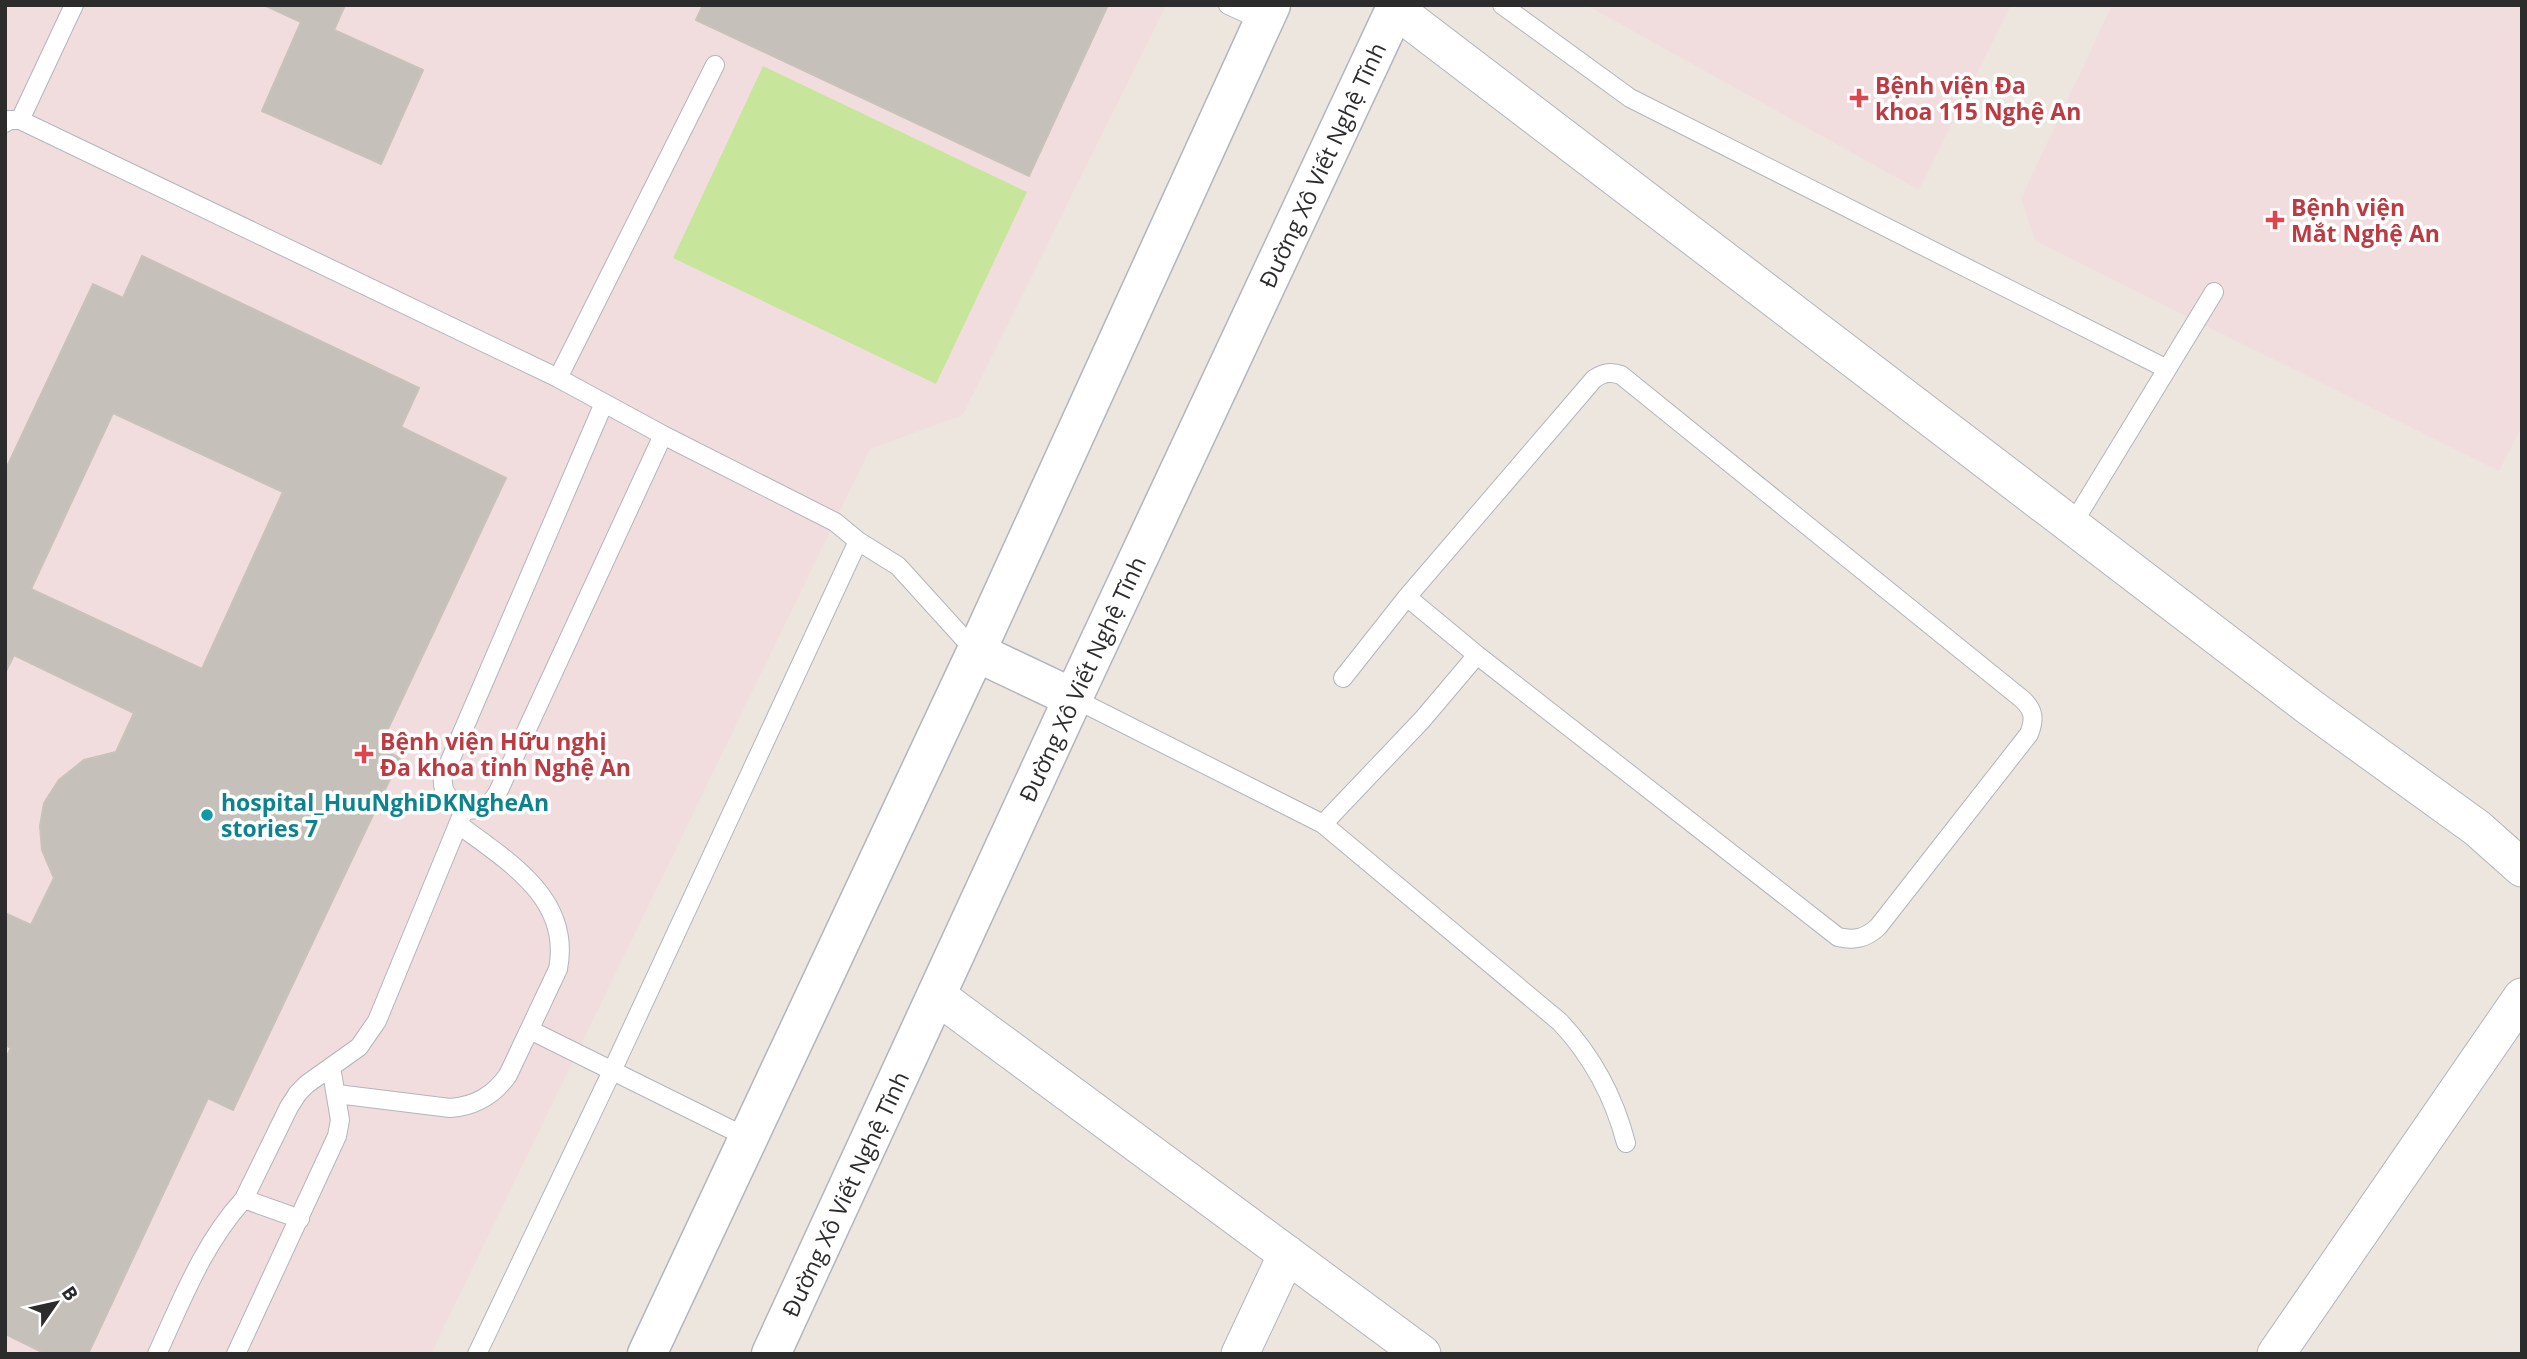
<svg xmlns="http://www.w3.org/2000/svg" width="2527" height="1359" font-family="'Open Sans',sans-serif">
<rect width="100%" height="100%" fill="#ece6df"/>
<path fill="#f2ddde" d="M 5,5 L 1166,5 L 963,415 L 870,449 L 431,1354 L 5,1354 Z
M 1586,5 L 2011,5 L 1919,190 Z
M 2112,5 L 2522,5 L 2522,426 L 2499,471 L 2035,241 L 2021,199 Z"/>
<path fill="#c8e69b" d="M 763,66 L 1027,192 L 936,384 L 673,258 Z"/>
<path fill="#c5c1ba" stroke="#c8c2b8" stroke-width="2" fill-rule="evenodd" d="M 264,5 L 345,5 L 334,30 L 423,70 L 381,164 L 262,111 L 301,22 Z
M 703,5 L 1108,5 L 1029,176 L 696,20 Z
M 142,256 L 419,388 L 401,427 L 506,478 L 379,748 L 400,758 L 233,1110 L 208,1098 L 88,1354 L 46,1354 L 5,1334 L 5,1060 L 11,1048 L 5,1045 L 5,913 L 31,925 L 54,878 L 42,850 L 40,826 L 44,803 L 59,780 L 84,760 L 116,752 L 134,713 L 14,655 L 5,673 L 5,471 L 93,284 L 123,298 ZM 113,413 L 283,492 L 202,669 L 31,589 Z"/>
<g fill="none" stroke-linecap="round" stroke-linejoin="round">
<g stroke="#b2b5be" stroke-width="20">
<path id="service" d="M 1228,5 L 1263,21
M 1502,5 L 1630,98 L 2167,369
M 20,120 L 558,378 L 663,435 L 835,522 L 858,541 L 898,566 L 976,652
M 5,123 L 9,120 L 20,120 L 74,5
M 558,378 L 715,65
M 2072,525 L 2214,292
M 1407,597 L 1477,655
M 1073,698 L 1323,824 L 1560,1022 C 1593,1057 1614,1097 1626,1143
M 464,810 C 451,800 441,794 443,777 L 604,403
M 1323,824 L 1422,720 L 1477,655 L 1838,937 C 1855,941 1866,938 1878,927 L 2029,734 C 2035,719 2034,710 2022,699 L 1621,375 C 1610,371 1603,373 1594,379 L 1407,597 L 1343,678
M 530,1030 L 746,1137
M 337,1094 L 450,1108 C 476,1106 494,1095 508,1075 L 558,969 C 572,898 507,861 458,824
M 300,1219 L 244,1199 L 289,1107 L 298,1093 L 307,1084 L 359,1047 L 377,1021 L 464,810 C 479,810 490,807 498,792 L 663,435
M 157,1354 C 182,1300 203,1244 244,1199
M 236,1354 L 337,1136 L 340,1120 L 331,1067
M 477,1354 L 612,1071 L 858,541"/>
</g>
<g stroke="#b2b5be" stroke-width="39">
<path id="minor" d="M 1395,9 L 2311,708 L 2477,828 L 2522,868
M 936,995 L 1422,1354
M 1240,1354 L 1287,1254
M 2276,1354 L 2522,997"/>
</g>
<g stroke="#b2b5be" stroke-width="41">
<path id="secondary" d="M 976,652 L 1073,698
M 647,1354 L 976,652 L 1271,5
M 771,1354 L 1073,698 L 1397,5"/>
</g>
<use href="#service" stroke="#fff" stroke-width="18"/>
<use href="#minor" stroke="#fff" stroke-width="37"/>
<use href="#secondary" stroke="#fff" stroke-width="38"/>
</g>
<g fill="#e0444e" stroke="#fff" stroke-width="2.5">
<path d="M1855.5 87.5h7v7h7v7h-7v7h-7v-7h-7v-7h7z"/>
<path d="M2271.5 209.5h7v7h7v7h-7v7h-7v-7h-7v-7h7z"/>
<path d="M360.5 743.5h7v7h7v7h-7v7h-7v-7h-7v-7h7z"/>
</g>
<circle fill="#0f9aa8" stroke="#fff" stroke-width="2.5" cx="207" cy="815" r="7"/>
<g text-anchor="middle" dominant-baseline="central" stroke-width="7" stroke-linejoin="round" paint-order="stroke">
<g font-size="23" font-weight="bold" fill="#be3a42" stroke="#fff" text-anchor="start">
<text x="1875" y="85">Bệnh viện Đa<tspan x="1875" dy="26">khoa 115 Nghệ An</tspan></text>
<text x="2291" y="207">Bệnh viện<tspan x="2291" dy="26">Mắt Nghệ An</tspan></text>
<text x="380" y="741">Bệnh viện Hữu nghị<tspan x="380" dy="26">Đa khoa tỉnh Nghệ An</tspan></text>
</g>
<g font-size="23" fill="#2c2c2c" stroke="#fff">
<text transform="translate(1322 165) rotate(-65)">Đường Xô Viết Nghệ Tĩnh</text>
<text transform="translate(1082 679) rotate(-65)">Đường Xô Viết Nghệ Tĩnh</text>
<text transform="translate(845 1194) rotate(-65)">Đường Xô Viết Nghệ Tĩnh</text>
</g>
<g font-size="23" font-weight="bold" fill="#0d838f" stroke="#fff" text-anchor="start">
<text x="221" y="802">hospital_HuuNghiDKNgheAn<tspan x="221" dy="26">stories 7</tspan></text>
</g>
</g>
<rect width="2527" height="1359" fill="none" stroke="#2c2c2c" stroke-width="14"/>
<g transform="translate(56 1303) rotate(56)" stroke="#ffffff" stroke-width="5" paint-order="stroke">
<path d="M0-5L12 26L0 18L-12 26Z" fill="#2c2c2c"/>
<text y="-10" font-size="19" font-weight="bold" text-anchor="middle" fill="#2c2c2c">B</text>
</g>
</svg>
